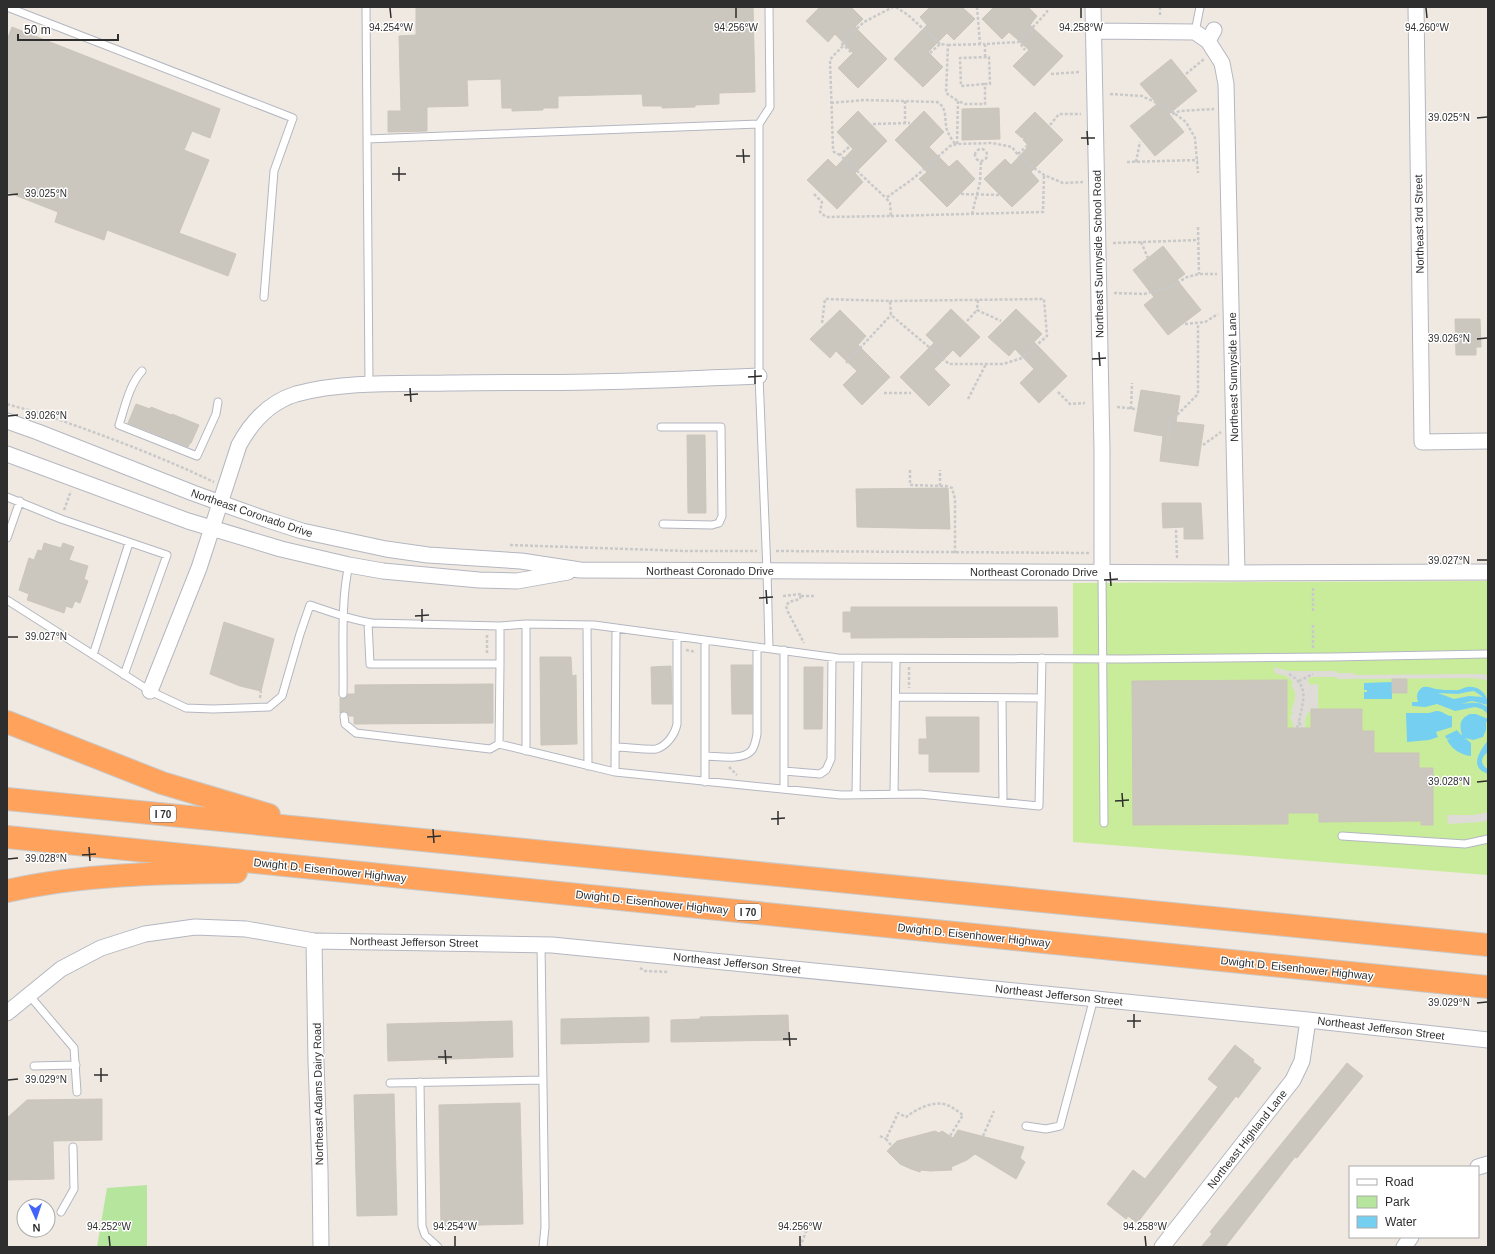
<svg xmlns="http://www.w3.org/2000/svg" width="1495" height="1254" font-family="Helvetica,sans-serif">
<rect width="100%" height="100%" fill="#efe9e1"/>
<path fill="#b6e59e" d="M 147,1185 L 147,1247 L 97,1247 L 107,1188 Z"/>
<path fill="#c9ec9a" d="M 1488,581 L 1488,875 L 1073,842 L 1073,583 Z"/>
<path fill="#dfdcd8" d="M 1274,667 L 1288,671 L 1337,671 L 1337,673 L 1354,673 L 1355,675 L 1484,674 L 1488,676 L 1488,680 L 1471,678 L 1337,679 L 1337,677 L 1312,677 L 1307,680 L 1311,685 L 1318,684 L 1318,709 L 1312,710 L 1308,713 L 1305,720 L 1305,728 L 1294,728 L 1290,716 L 1293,713 L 1291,711 L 1295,700 L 1295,692 L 1291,685 L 1293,682 L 1286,676 L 1275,673 Z
M 1488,812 L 1488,820 L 1482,822 L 1448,824 L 1447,815 L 1474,815 Z"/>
<path fill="#75cff0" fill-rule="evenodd" d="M 1392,682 L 1392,699 L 1364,699 L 1364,692 L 1367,692 L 1367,690 L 1364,690 L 1364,683 Z
M 1423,687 C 1428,686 1431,688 1436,689 C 1441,690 1449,690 1455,690 C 1459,691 1463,688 1467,687 C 1479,685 1488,694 1488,705 L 1472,701 L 1461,704 C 1471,703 1478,701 1488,707 L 1488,714 L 1482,709 L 1475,707 L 1455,711 L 1437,704 L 1425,707 L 1412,706 L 1412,702 L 1418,702 C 1416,695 1417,691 1423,687 ZM 1474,691 L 1483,697 L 1469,696 L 1454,699 L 1438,693 L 1458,694 L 1467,692 Z
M 1436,711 C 1442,710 1446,716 1452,716 L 1452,727 L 1436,732 L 1438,737 L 1429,740 L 1407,742 L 1406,713 L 1429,713 Z
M 1470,714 L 1476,714 L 1488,719 L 1488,722 L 1486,722 L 1486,730 L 1483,737 L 1473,740 L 1465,738 L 1471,743 L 1471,756 C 1460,755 1452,749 1447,740 L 1451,738 L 1447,739 L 1445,736 L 1457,730 L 1462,736 C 1460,727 1458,719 1470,714 Z
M 1488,740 L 1488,752 C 1481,757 1479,764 1488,769 L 1488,774 C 1468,767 1480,751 1488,740 Z"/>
<path fill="#cbc7bf" stroke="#cbc5ba" d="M 416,7 L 753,7 L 755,92 L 719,93 L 719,104 L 695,105 L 695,107 L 662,108 L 662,106 L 643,106 L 642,94 L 558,96 L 558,108 L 543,108 L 543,110 L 512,111 L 512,108 L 502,108 L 501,79 L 467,80 L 468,106 L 427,107 L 427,131 L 388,132 L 388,111 L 401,111 L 399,36 L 416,35 Z
M 820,7 L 851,7 L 863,19 L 855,27 L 887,59 L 858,88 L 838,68 L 853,53 L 835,34 L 828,42 L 806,21 Z
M 930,7 L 962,7 L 975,19 L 954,40 L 947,33 L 928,52 L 943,67 L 923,87 L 894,59 L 927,25 L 920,17 Z
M 994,7 L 1028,7 L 1037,16 L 1030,25 L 1063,56 L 1034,86 L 1013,66 L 1029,50 L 1009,32 L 1002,39 L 982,19 Z
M 12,27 L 220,109 L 210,138 L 192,131 L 184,150 L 209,160 L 179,233 L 236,254 L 228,276 L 107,230 L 104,240 L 55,222 L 58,212 L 7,192 L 7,40 Z
M 1171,59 L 1197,91 L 1169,114 L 1184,132 L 1155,156 L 1130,126 L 1157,104 L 1140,84 Z
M 999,108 L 1000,139 L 962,140 L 962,109 Z
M 858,111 L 887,141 L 855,173 L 863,182 L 837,209 L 807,180 L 828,159 L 836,167 L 853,149 L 837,132 Z
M 924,111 L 944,132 L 929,147 L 949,167 L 957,160 L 975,179 L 947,207 L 919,179 L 927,172 L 895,140 Z
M 1035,112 L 1063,140 L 1031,172 L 1039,181 L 1012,207 L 984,179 L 1005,159 L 1011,165 L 1029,146 L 1023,140 L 1025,138 L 1022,138 L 1015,132 Z
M 1163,246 L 1185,274 L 1177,280 L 1201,310 L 1168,335 L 1144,305 L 1154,297 L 1133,270 Z
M 951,309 L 980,337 L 960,357 L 953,350 L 934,369 L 950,385 L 929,406 L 900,377 L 934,343 L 926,335 Z
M 1016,309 L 1042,334 L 1034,342 L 1067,376 L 1039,403 L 1020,383 L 1034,369 L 1015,349 L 1009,356 L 988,337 Z
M 840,310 L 866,336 L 858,345 L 890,377 L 862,405 L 843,385 L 857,371 L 836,351 L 830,358 L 810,339 Z
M 1455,319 L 1480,319 L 1481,347 L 1476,347 L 1476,355 L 1456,355 Z
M 1141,390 L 1180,396 L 1176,422 L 1204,425 L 1198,466 L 1160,461 L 1163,436 L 1134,431 Z
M 136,404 L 150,409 L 151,407 L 171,415 L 172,414 L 199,425 L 191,443 L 190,443 L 188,447 L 128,423 Z
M 687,435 L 705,435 L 706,513 L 688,513 Z
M 948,488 L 950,529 L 857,527 L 856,489 Z
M 1162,503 L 1201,503 L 1203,539 L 1184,539 L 1184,527 L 1163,528 Z
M 44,543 L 61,548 L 63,543 L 74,547 L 69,560 L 88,566 L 84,579 L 88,581 L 80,603 L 75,601 L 72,608 L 66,606 L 64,613 L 27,600 L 29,594 L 19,590 L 29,558 L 34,560 L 38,550 L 42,551 Z
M 851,607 L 1057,607 L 1058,637 L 851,638 L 851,632 L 843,632 L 843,612 L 851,612 Z
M 224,622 L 274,639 L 261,691 L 240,686 L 210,674 Z
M 540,657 L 571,657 L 572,676 L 576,675 L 577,744 L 541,745 Z
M 731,665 L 752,665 L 752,714 L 732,714 Z
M 671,666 L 672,704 L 652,704 L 651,667 Z
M 804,667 L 823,667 L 822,729 L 804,729 Z
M 1392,679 L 1407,679 L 1407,693 L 1392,693 Z
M 1287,680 L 1287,728 L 1311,728 L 1311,709 L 1362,709 L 1362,731 L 1374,731 L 1374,753 L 1419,753 L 1419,768 L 1433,768 L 1433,825 L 1421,825 L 1421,821 L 1319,822 L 1319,813 L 1288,813 L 1288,824 L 1133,825 L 1132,681 Z
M 493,684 L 493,723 L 354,724 L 354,716 L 349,716 L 346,711 L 340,713 L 340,698 L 345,698 L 348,694 L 355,694 L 355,685 Z
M 926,717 L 979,717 L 979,772 L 929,772 L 929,754 L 919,754 L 919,739 L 927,739 Z
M 788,1015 L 789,1040 L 671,1042 L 671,1020 L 700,1019 L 700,1017 Z
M 649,1017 L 649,1042 L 561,1044 L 561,1019 Z
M 512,1021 L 513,1057 L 388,1061 L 387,1024 Z
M 1235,1045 L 1254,1060 L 1253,1062 L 1261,1068 L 1238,1098 L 1236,1096 L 1137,1223 L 1128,1216 L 1126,1219 L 1107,1204 L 1133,1170 L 1145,1179 L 1218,1087 L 1208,1079 Z
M 1347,1063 L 1363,1076 L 1297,1158 L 1295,1157 L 1225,1247 L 1201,1247 L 1212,1234 L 1210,1232 Z
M 394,1094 L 397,1215 L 357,1216 L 354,1095 Z
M 102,1099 L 102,1140 L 53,1141 L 54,1179 L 7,1180 L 7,1118 L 27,1100 Z
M 520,1103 L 523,1224 L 441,1226 L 439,1105 Z
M 958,1130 L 1024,1147 L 1020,1158 L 1025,1162 L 1016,1179 L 975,1154 L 967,1160 L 951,1167 L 952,1170 L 930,1171 L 921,1170 L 920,1172 L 911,1169 L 900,1164 L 887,1151 L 897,1141 L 935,1131 L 939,1133 L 942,1131 L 953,1138 Z"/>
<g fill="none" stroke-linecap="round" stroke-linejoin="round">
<g stroke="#b4b7c1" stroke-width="9">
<path id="service" d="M 7,7 L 293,118 L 274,171 L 264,297
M 366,7 L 369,384
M 1195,32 L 1200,7
M 367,139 L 759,124
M 142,371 C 129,385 125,407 119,425 L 197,456 L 216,414 L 218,402
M 661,427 L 721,427 L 722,516 L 719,523 L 712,525 L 663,524
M 7,497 L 61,519 L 167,555 L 124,675
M 7,538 L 20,501
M 1102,572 L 1104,823
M 7,600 L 150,691 L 186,708 L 213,709 L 269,707 L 282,696 L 300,634 L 310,605 C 331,612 351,620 372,623 L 500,626 L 526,624 L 594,625 L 838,658 L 1124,659 L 1331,657 L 1488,654
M 368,623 L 370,664 L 500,664 L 500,626
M 526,624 L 526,751
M 587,625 L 588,766
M 769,648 L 767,571 L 759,376 L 759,124 L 770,107 L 769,7
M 784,650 L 784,789
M 93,655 L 129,543
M 343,694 C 344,655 340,602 349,565
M 896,697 L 1041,698
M 1002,698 L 1003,802
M 344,716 L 345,724 L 356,733 L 490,749 L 499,744 L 500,664
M 499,744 L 615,772 L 841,795 L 920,794 L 1039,806 L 1042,658
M 615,747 C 624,747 648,750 656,749 C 667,746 675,734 677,724 L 677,636
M 705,756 C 717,756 742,761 751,751 C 755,747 756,739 757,734 L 757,647
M 784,771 L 820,774 L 826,770 L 831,759 L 832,657
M 615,772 L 616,628
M 705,782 L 705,640
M 894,794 L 896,659
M 856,795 L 858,658
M 1342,836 L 1465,844 L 1488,839
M 541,944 L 545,1227 L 543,1247
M 29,995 L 74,1048 L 77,1092
M 34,1066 L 76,1065
M 420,1082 L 422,1226 L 425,1235 L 438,1247
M 390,1083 L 543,1080
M 1026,1126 L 1046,1129 L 1060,1126 L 1094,998
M 61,1212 L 74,1189 L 73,1147"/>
</g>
<g stroke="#b4b7c1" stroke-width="17">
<path id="minor" d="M 1093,7 L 1102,450 L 1102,572
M 1416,7 L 1422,442 L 1488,441
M 1214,30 L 1208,41 L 1222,63 L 1226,84 L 1237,573
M 1094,31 L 1195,32 L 1208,41
M 7,421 L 38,432 L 193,493 L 268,520 L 302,531 L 386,549 L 428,555 L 521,561 L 580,570 L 1237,573 L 1488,572
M 7,454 L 188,521 L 281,549 L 349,565 L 383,571 L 479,580 L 517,581 L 568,572
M 150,691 L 199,568 L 239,445 C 252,421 270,402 296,394 C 344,381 401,384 450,383 C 497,382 543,383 590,382 C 646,381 703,378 759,376
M 314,941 L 316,1062 L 320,1170 L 321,1247
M 7,1013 L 61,969 L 101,948 L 145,934 L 195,927 L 246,929 L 314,941 L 552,945 L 1308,1020 L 1488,1040
M 1478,1167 L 1488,1164
M 1162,1247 L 1293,1080 L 1302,1061 L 1308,1020
M 1404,1247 L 1411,1237"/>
</g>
<g stroke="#c9c9c9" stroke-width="24">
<path id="motorway" d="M 7,722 L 162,783 L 269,815
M 7,799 L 1488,945
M 7,837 L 1488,987
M 7,891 C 83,874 159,873 236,872"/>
</g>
<path stroke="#c9c9c9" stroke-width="2.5" stroke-dasharray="3 2" stroke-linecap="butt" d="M 896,7 L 908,15 L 940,44
M 977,7 L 980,44
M 1160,7 L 1160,16
M 1019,42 L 1047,12 L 1047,7
M 948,45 L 985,44
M 851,52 L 841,43 L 864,22 L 893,7
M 930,53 L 940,44 L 948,45 L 946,93 L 958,101
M 985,57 L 985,44 L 1019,42 L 1025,50
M 1051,74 L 1080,72
M 1186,74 L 1204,59
M 1110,94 L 1142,96 L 1167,108 L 1186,122 L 1195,138 L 1198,173
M 905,101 L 905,123
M 831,103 L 864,100 L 937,102 C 948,107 944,121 947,130 C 949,135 952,140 955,144
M 1165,121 L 1174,113 L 1180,111 L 1214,109
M 873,124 L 910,123
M 1050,125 L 1059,114 L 1081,114
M 957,144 L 958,101 L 965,104 L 985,104 L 985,84 L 990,84 L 989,57 L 960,58 L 961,86 L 985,84
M 849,147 L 840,155 L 886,198
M975 155a6 6 0 1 1 12 0a6 6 0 1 1-12 0Z
M 1018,154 L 1028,145
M 840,155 L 834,152 L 833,149 L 830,60 L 833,56 L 844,45
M 1127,162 L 1198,160
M 1136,162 L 1140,142
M 814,194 L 822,202 L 820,212 L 826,217 L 891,216 L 890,203 L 886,198 L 914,178 L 950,146 L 957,144 L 992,143 L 1012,147 L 1021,159 L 1044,175 L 1063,183 L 1083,182
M 961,194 L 1000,195
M 972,214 L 980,182 L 981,161
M 891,216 L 1043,212 L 1044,175
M 1198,227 L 1199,274
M 1141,242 L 1148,258
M 1113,243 L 1199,240
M 1114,293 L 1144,294 L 1172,286 L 1187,277 L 1199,274 L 1217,274
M 978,300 L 977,310 L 1001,321
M 967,321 L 977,310
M 822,323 L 825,299 L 890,301 L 891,315 L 949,364 L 1003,364 L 1022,358 L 1047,336 L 1044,299 L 890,301
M 1185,324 L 1205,322 L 1218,314
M 846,363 L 891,315
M 1058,392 L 1070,404 L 1085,403
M 884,393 L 911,393
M 968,399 L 986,364
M 7,404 C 19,408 31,410 42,414 C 101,434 159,456 214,482
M 1117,407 L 1136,409
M 1131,409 L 1132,383
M 1167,442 L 1172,420 L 1198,394 L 1198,324
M 1203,445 L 1221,432
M 910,470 L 910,485 L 946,486 L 952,488 L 955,499 L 955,553
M 940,486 L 940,470
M 64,510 L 71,491
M 1176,530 L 1177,558
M 510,545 L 686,551 L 757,551
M 776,551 L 1089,553
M 783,596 L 801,594 L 800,599 L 789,602 L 786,606 L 788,612 L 804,643
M 801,596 L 815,596
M 1313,611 L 1313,586
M 1313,625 L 1313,648
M 487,635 L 487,653
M 686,650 L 696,652
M 909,667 L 909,688
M 1289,674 C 1311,687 1302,702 1299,722 L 1302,728
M 1299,681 L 1313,674
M 260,698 L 261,691
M 1297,728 L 1299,722
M 729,767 L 737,775
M 640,968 L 645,971 L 669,972
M 880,1136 L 886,1139
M 983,1136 L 994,1111
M 891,1145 L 886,1139 L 898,1113 L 906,1117 C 917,1109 933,1100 947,1105 C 953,1107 958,1112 963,1115 L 950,1136
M 800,1247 L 807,1229"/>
<use href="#service" stroke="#fff" stroke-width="7"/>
<use href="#minor" stroke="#fff" stroke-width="15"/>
<use href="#motorway" stroke="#ffa35c" stroke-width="22"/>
</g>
<path fill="none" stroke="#2e2e2e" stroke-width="1.5" d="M 390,8 L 391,18M 736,8 L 736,18M 1081,8 L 1081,18M 1426,8 L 1427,18M 1477,118 L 1487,117M 1087,131 L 1088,145M 1081,138 L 1095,138M 743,149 L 744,163M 736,156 L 750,156M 399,167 L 399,181M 392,174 L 406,174M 8,195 L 18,194M 1477,339 L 1487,338M 1099,352 L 1100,366M 1092,359 L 1106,358M 755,370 L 755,384M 748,377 L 762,376M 410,388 L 411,402M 404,395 L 418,394M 8,416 L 18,415M 1477,560 L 1487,560M 1110,572 L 1111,586M 1104,580 L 1118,579M 766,590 L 767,604M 759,598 L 773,597M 422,609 L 422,622M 415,616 L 429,615M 8,637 L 18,637M 1477,782 L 1487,781M 1122,793 L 1123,807M 1115,801 L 1129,800M 778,811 L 778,825M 771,819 L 785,818M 433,829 L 434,843M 427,837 L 441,836M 89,847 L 90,861M 82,855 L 96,854M 8,859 L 18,858M 1477,1003 L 1487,1002M 1134,1014 L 1134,1028M 1127,1021 L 1141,1021M 789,1032 L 790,1046M 783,1039 L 797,1039M 445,1050 L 446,1064M 438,1057 L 452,1057M 101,1068 L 101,1082M 94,1075 L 108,1075M 8,1080 L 18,1079M 109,1236 L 110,1246M 455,1236 L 455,1246M 800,1236 L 800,1246M 1145,1236 L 1146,1246"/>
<g text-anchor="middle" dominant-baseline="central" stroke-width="3" stroke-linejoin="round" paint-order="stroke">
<g fill="#fff" stroke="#6d6d6d" stroke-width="1">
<rect x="150" y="806" width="26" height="16" rx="3"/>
<rect x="735" y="904" width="26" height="16" rx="3"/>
</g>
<g font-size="10" font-weight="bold" fill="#2e2e2e">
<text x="163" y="814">I 70</text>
<text x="748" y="912">I 70</text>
</g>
<g font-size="11" fill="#2e2e2e" stroke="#fff">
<text transform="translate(1419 224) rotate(-91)">Northeast 3rd Street</text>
<text transform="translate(1098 254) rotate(-91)">Northeast Sunnyside School Road</text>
<text transform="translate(1233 377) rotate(-91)">Northeast Sunnyside Lane</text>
<text transform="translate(252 513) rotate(19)">Northeast Coronado Drive</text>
<text x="710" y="571">Northeast Coronado Drive</text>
<text x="1034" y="572">Northeast Coronado Drive</text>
<text transform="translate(330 870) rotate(6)">Dwight D. Eisenhower Highway</text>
<text transform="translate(652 902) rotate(6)">Dwight D. Eisenhower Highway</text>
<text transform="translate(974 935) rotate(6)">Dwight D. Eisenhower Highway</text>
<text transform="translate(414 942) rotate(1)">Northeast Jefferson Street</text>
<text transform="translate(737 963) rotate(6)">Northeast Jefferson Street</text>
<text transform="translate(1297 968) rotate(6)">Dwight D. Eisenhower Highway</text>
<text transform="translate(1059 995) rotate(6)">Northeast Jefferson Street</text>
<text transform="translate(1381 1028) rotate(7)">Northeast Jefferson Street</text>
<text transform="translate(318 1094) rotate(-91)">Northeast Adams Dairy Road</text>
<text transform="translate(1247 1139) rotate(-52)">Northeast Highland Lane</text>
</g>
</g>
<g font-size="10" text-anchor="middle" fill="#2e2e2e" stroke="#fff" stroke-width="3" stroke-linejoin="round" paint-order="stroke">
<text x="391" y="31">94.254°W</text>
<text x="736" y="31">94.256°W</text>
<text x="1081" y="31">94.258°W</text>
<text x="1427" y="31">94.260°W</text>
<text x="1449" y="121">39.025°N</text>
<text x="46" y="197">39.025°N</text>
<text x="1449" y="342">39.026°N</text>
<text x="46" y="419">39.026°N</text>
<text x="1449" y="564">39.027°N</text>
<text x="46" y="640">39.027°N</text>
<text x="1449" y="785">39.028°N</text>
<text x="46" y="862">39.028°N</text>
<text x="1449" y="1006">39.029°N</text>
<text x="46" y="1083">39.029°N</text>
<text x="109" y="1230">94.252°W</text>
<text x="455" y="1230">94.254°W</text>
<text x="800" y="1230">94.256°W</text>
<text x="1145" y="1230">94.258°W</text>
</g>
<rect width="1495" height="1254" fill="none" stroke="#2e2e2e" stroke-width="16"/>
<rect x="1349" y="1166" width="130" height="72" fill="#ffffff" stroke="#ababab"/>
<rect x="1357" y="1179" width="20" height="6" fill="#ffffff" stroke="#ababab"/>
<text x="1385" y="1186" font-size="12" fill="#2e2e2e">Road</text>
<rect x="1357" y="1196" width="20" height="12" fill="#b6e59e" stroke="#ababab"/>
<text x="1385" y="1206" font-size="12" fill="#2e2e2e">Park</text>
<rect x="1357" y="1216" width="20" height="12" fill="#75cff0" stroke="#ababab"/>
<text x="1385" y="1226" font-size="12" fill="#2e2e2e">Water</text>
<g transform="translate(36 1218) rotate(177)"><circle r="19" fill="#ffffff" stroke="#ababab"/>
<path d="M0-3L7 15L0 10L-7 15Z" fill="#4264fb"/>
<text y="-6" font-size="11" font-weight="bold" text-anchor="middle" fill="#2e2e2e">N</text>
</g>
<path d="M18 34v6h100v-6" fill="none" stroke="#2e2e2e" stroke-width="2"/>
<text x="24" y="34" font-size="12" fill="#2e2e2e" stroke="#ffffff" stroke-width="3" paint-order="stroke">50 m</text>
</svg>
